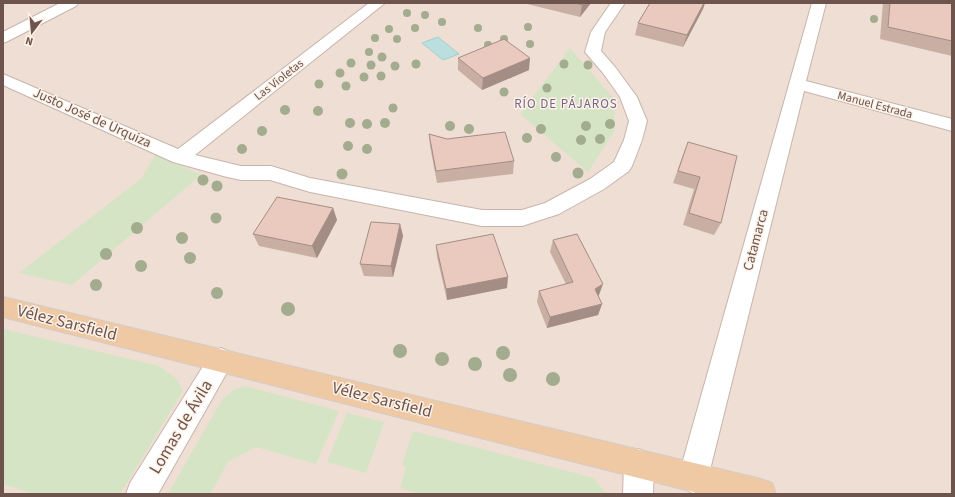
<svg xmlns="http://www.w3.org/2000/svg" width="955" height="497" font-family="'Source Sans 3',sans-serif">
<rect width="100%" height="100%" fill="#f8ede3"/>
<path fill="#efded3" d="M 3,3 L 952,3 L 952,494 L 3,494 Z"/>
<path fill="#d5e4c4" d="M 570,48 L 614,99 L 615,130 L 588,172 L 520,114 Z
M 156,154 L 201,175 L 72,285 L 19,273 L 142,178 Z
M 3,329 L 159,366 L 177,379 L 183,391 L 120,494 L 34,494 L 3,484 Z
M 245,386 L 339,411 L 316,464 L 256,447 L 228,462 L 210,494 L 168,494 L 222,400 L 233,390 Z
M 347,413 L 384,422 L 366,473 L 327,462 Z
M 413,431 L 594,478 L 606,494 L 421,494 L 400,488 L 406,467 L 402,465 Z"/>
<path fill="#bbdedf" stroke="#a2cecf" d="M 438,37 L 459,54 L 443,60 L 422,43 Z"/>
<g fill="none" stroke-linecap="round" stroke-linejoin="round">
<g stroke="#c7b5ac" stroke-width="2">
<path id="minor" d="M 60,3 L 78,3 L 76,6 L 8,41 L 3,43 L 3,32 Z
M 369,3 L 385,3 L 195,155 L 241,166 L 271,166 L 310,178 L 482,210 L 522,210 L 545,203 L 590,179 L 614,162 L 624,140 L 629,121 L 620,97 L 603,73 L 585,52 L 591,32 L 611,3 L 625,3 L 605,32 L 601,51 L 615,67 L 637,97 L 647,121 L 642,140 L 632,166 L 629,171 L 604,189 L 559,214 L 522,226 L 482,226 L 310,192 L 270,180 L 241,180 L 227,177 L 173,162 L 3,85 L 3,74 L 178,149 Z
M 812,3 L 826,3 L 806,81 L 952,119 L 952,131 L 804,91 L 708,478 L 703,488 L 693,493 L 683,488 L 678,478 Z
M 221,348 L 230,352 L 234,360 L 158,494 L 126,494 L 130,483 L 212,352 Z
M 639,449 L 649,454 L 654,464 L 653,494 L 623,494 L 624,464 L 629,454 Z"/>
</g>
<g stroke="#d3ccca" stroke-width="2">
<path id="major" d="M 3,297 L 761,479 L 772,483 L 776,494 L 702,494 L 3,317 Z"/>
</g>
<use href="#minor" fill="#fff" fill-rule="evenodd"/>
<use href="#major" fill="#efc9a3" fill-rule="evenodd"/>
</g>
<g fill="#a3ac8f">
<circle cx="407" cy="13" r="4"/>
<circle cx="425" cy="15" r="4"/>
<circle cx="874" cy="19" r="4"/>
<circle cx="442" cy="22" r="4"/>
<circle cx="528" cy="27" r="4"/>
<circle cx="415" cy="28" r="4"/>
<circle cx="478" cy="28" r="4"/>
<circle cx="389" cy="29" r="4"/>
<circle cx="375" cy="38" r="4"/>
<circle cx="397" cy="39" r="4"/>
<circle cx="504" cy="39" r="4"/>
<circle cx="530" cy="44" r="4"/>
<circle cx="488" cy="45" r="4"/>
<circle cx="369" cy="52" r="4"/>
<circle cx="382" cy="57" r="4.5"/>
<circle cx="351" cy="63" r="4.5"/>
<circle cx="416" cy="64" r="4.5"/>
<circle cx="564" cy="64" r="4.5"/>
<circle cx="371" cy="65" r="4.5"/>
<circle cx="588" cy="65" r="4.5"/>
<circle cx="395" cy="66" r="4.5"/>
<circle cx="340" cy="73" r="4.5"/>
<circle cx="381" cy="76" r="4.5"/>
<circle cx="364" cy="77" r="4.5"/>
<circle cx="319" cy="84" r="4.5"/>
<circle cx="346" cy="86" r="4.5"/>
<circle cx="547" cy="88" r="4.5"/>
<circle cx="504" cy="92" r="4.5"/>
<circle cx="393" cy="108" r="4.5"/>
<circle cx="285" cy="110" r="5"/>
<circle cx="318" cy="111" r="5"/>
<circle cx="350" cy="123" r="5"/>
<circle cx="385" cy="123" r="5"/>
<circle cx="367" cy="124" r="5"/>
<circle cx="610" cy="124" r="5"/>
<circle cx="450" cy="126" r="5"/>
<circle cx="586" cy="126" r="5"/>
<circle cx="469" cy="129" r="5"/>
<circle cx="541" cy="129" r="5"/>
<circle cx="262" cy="131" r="5"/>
<circle cx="527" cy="138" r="5"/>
<circle cx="600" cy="139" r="5"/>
<circle cx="581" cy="140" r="5"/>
<circle cx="348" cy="146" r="5"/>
<circle cx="242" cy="149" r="5"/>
<circle cx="367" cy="149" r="5"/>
<circle cx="556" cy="157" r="5"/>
<circle cx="578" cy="173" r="5.5"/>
<circle cx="342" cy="174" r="5.5"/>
<circle cx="203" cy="180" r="5.5"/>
<circle cx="217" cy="186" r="5.5"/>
<circle cx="216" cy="218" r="5.5"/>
<circle cx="137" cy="228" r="6"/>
<circle cx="182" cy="238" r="6"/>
<circle cx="106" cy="254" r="6"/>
<circle cx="190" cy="258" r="6"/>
<circle cx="141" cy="266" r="6"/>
<circle cx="96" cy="285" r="6"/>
<circle cx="217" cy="293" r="6"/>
<circle cx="288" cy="309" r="7"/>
<circle cx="400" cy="351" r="7"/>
<circle cx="503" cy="353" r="7"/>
<circle cx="442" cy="359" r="7"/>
<circle cx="475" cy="364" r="7"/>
<circle cx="510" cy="375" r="7"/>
<circle cx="553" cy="379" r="7"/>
</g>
<path fill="#c9aea3" d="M 523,3 L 591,3 L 580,17 Z
M 650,3 L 705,3 L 703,9 L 683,47 L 635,35 L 638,23 Z
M 883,3 L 952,3 L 952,56 L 880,39 Z
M 458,58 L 529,70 L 482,90 L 458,70 Z
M 429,134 L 514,161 L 513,174 L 437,183 L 430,146 Z
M 688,142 L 721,223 L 714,235 L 683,225 L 694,189 L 673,183 L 683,155 Z
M 333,208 L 337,220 L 317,258 L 259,246 L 253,234 Z
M 400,224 L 403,236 L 393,277 L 364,276 L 360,264 Z
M 553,240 L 599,295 L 598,296 L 602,304 L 598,315 L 547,328 L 537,302 L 539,291 L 566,284 L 550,252 Z
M 436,245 L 507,288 L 447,300 L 437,257 Z"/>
<path fill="#a48d85" d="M 583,3 L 591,3 L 580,17 L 582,5 Z
M 704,3 L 705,3 L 703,9 L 683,47 L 687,35 Z
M 530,58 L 529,70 L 482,90 L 483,78 Z
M 333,208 L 337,220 L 317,258 L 312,246 Z
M 400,224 L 403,236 L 393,277 L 391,266 Z
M 508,277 L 507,288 L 447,300 L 446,289 Z
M 603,284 L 599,295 L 591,300 L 595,289 Z
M 602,304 L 598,315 L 547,328 L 550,317 Z"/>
<path fill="#eacabe" stroke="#a48d85" d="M 575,3 L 583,3 L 582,5 Z
M 650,3 L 704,3 L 687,35 L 638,23 Z
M 890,3 L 952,3 L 952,41 L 888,27 Z
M 504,39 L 530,58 L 483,78 L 458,58 Z
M 505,132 L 514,161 L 436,171 L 429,134 L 447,139 Z
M 688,142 L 737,156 L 721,223 L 689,213 L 700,177 L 678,171 Z
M 277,197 L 333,208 L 312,246 L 253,234 Z
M 371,222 L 400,224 L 391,266 L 360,264 Z
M 493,234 L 508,277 L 446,289 L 436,245 Z
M 577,234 L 603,284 L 595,289 L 602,304 L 550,317 L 539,291 L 573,282 L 553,240 Z"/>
<g text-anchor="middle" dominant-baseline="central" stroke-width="3" stroke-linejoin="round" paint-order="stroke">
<g font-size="12" fill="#6d544d" stroke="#fcf2e8">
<text transform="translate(279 80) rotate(-38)">Las Violetas</text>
<text transform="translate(875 105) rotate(15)">Manuel Estrada</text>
</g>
<g font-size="13" letter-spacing="1" fill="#796589" stroke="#fcf2e8">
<text x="566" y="104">RÍO DE PÁJAROS</text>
</g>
<g font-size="14" fill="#6d544d" stroke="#fcf2e8">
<text transform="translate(92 118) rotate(24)">Justo José de Urquiza</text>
<text transform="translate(756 240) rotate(-75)">Catamarca</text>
</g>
<g font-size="17" fill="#6d544d" stroke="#fcf2e8">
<text transform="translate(67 323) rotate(14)">Vélez Sarsfield</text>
<text transform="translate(382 400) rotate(14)">Vélez Sarsfield</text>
<text transform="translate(181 427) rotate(-59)">Lomas de Ávila</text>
</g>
</g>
<rect width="955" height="497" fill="none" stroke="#6d544d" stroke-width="8"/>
<g transform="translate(32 32) rotate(196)" stroke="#fcf2e8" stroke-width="3" paint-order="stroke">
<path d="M0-3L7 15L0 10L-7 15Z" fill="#6d544d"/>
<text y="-6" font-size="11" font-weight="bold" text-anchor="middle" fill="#6d544d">N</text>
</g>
</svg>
